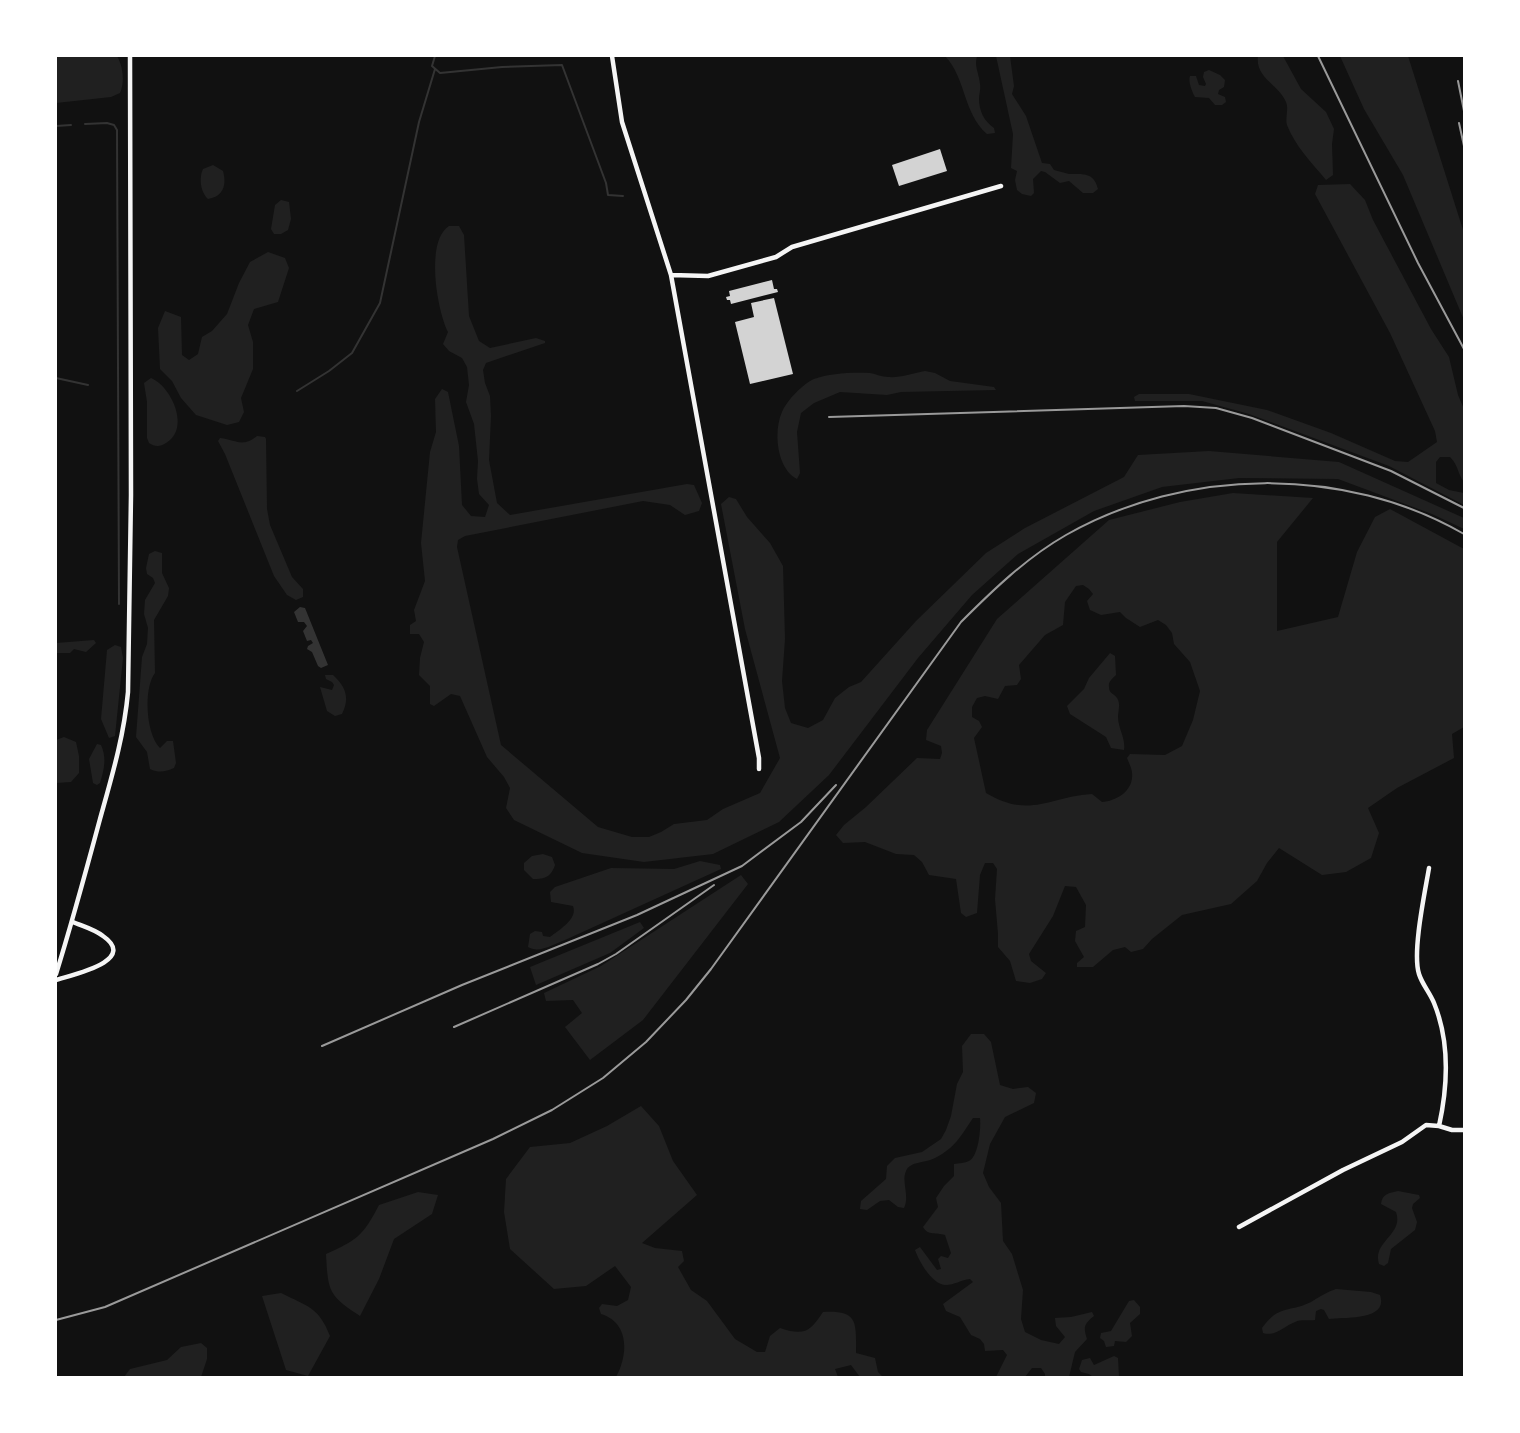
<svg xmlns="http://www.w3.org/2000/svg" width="1520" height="1433" font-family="'Times New Roman',serif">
<rect width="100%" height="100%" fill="#111"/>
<path fill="#202020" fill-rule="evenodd" d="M 56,56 L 117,56 C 123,66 125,82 120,93 L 111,97 L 56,103 Z
M 945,56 L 977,56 C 974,67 979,73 980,84 C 981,89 979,94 979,99 C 979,111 984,121 994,128 L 995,133 L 987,134 C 963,113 966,78 945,56 Z
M 996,56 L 1010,56 L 1014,86 L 1012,94 L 1026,116 L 1042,163 L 1050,164 L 1054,170 C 1059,171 1064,173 1069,174 C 1083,174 1094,172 1098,189 L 1093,193 L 1083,193 L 1069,181 L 1060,183 L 1045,172 L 1041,171 L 1033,179 L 1034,193 L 1031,196 L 1022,194 L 1017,190 L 1015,180 L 1017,171 L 1011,168 L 1013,134 Z
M 1258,56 L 1283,56 L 1301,89 L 1326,112 L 1334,129 L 1332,144 L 1333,175 L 1326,180 C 1312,163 1295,146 1287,125 C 1285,118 1289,109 1286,102 C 1278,84 1255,78 1258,56 Z
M 1340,56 L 1408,56 L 1464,233 L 1464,320 L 1403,175 L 1364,109 Z
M 1209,70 L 1220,75 L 1225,80 L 1224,87 L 1219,90 L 1218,94 L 1225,97 L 1226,102 L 1222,105 L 1215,105 L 1209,98 L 1195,97 C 1192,91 1188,82 1190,76 L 1196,76 L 1199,85 L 1205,86 L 1206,84 L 1203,77 L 1204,72 Z
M 213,165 L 223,171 C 227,186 223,196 208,199 C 200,192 199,177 203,169 Z
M 1350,184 L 1365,200 L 1373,220 L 1431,329 L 1449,357 L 1458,395 L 1464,409 L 1464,482 C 1457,473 1459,466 1450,457 L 1440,457 L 1436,462 L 1436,483 L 1449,490 L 1464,493 L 1464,505 L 1389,466 L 1249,414 L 1202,401 L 1135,401 L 1134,397 L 1139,394 L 1189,394 L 1267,410 L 1331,433 L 1395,461 L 1408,462 L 1437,442 L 1435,431 L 1390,333 L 1315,194 L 1318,185 Z
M 281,200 L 289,202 L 291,219 L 288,230 L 281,234 L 274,234 L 271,229 L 275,205 Z
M 449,226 L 459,226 L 464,235 L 469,316 L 479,341 L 490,348 L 536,338 L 545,341 L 545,343 L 486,363 L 483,370 L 485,383 L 490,396 L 491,416 L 489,460 L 497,503 L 510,515 L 687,484 L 694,485 L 702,503 L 699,511 L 685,515 L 670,505 L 643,501 L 465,536 L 458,540 L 457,547 L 501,745 L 598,827 L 632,837 L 649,837 L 661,832 L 674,824 L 707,820 L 723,809 L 760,793 L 780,758 L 745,629 L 721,504 L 729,497 L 736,499 L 747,517 L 770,543 L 783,566 L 785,639 L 782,681 L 785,708 L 791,723 L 808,728 L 823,720 L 835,698 L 849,687 L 861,682 L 916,621 L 986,553 L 1025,528 L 1124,477 L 1138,455 L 1209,451 L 1339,462 L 1464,518 L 1464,529 L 1432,514 L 1338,479 L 1239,478 L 1162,487 L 1094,511 L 1018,554 L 972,595 L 918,658 L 829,775 L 779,822 L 713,854 L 644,862 L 582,853 L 514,820 L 506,808 L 510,788 L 504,777 L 487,757 L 460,696 L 451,694 L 434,706 L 430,704 L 430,686 L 419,675 L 420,658 L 424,642 L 419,634 L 410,634 L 410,625 L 416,621 L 414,610 L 425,581 L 421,543 L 430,452 L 436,432 L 435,399 L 442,389 L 448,392 L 459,446 L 462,505 L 471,516 L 485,517 L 489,505 L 479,494 L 477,479 L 478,461 L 474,424 L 466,402 L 469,385 L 467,367 L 462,358 L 449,351 L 443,344 L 448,332 C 437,310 425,241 449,226 Z
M 268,252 L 285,258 L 289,268 L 278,302 L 254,309 L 248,325 L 253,342 L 253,369 L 241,398 L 244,412 L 239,422 L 227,425 L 196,415 L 181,398 L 172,381 L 160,369 L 158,328 L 165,311 L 181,317 L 182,355 L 189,360 L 198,354 L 202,337 L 212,331 L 227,314 L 239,283 L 250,262 Z
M 925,371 L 935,373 L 950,381 L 994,387 L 996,390 L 901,392 L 887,395 L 840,392 L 814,403 L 801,413 L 797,432 L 800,473 L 797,479 C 777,469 773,432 782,412 C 787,400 803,384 814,379 C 830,373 853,372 870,373 C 876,374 882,377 888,377 C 900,378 914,373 925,371 Z
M 151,378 C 171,386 191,428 166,443 C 160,447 155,447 149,443 L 147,438 L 147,402 L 144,383 Z
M 257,436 L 265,437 L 266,439 L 267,509 L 270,525 L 292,577 L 303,589 L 303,597 L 296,600 L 287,595 L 274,576 L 225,454 L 218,441 L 220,438 C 237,440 242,448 257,436 Z
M 1233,493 L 1313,498 L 1277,542 L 1277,631 L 1338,617 L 1357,552 L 1375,517 L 1390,509 L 1464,549 L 1464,727 L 1452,734 L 1454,758 L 1397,788 L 1368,808 L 1379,833 L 1371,858 L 1346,872 L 1322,875 L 1279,848 L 1267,863 L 1257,881 L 1231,904 L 1182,915 L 1152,939 L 1143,949 L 1131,952 L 1125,947 L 1113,950 L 1093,967 L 1077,967 L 1077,963 L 1084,957 L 1075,941 L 1076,931 L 1085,927 L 1086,905 L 1076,887 L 1065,886 L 1053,916 L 1029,954 L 1031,961 L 1046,973 L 1042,979 L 1030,983 L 1016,981 L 1010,961 L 998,947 L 998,934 L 995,899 L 997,869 L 993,863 L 985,863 L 980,875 L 977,913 L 966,917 L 961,913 L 956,879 L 929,875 L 922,862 L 914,855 L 896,854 L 865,842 L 843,843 L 836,835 L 844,825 L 866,807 L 917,758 L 940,759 L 942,753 L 941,746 L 926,740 L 927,730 L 997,619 L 1109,520 L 1180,502 ZM 1083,585 L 1089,589 L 1093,594 L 1087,601 L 1090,610 L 1101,615 L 1120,612 L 1126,618 L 1140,627 L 1158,620 L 1166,625 L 1172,633 L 1174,644 L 1190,662 L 1200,691 L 1193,720 L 1182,746 L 1165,755 L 1130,754 L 1127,758 C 1129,763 1132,769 1132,773 C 1134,791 1116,801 1102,802 L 1092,794 C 1048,797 1030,819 986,793 L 974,738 L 982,727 L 979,721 L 972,717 L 972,707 L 977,698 L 985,696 L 998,699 L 1005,686 L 1017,685 L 1021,679 L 1019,665 L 1045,635 L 1063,625 L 1065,602 L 1076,586 Z
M 155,551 L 162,553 L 162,573 L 169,588 L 168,596 L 154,620 L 155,673 C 143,689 146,735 160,748 L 167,741 L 173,741 L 176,763 L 174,768 C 165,772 159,773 150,769 L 147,752 L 136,737 L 142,657 L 147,644 L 148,628 L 144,614 L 145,600 L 155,583 L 153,578 L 147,574 L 146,568 L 149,554 Z
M 94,640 L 96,643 L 86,652 L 74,649 L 70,653 L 56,653 L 56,643 Z
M 115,645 L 121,647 L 123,658 L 115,736 L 109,738 L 101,719 L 107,650 Z
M 1110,653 L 1115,656 L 1116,675 C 1112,679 1108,682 1109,687 C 1109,694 1114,693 1117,698 C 1121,704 1118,711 1118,717 C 1118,728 1126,739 1124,750 L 1111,748 L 1106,737 L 1070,714 L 1067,706 L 1084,689 L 1089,678 Z
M 325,675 L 333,675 C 346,687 350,698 342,714 L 335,716 L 327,711 L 320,687 L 332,690 L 334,685 L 332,682 L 326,679 Z
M 64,737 L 76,742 L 79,756 L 79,773 L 71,782 L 56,783 L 56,740 Z
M 97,744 L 101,745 C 107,758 104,770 100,783 L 97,785 L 93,783 L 89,759 Z
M 543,854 L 552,857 L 555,865 C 551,877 545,879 533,879 L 524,870 L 524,863 L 532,856 Z
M 700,861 L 720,865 L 721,869 L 565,940 C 554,944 539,954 528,947 L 530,934 L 535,931 L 542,932 L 543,936 L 550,937 C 560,929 578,919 573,906 L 551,902 L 550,892 L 555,887 L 611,868 L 674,869 Z
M 741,875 L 748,884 L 643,1020 L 590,1060 L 565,1027 L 582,1013 L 573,1000 L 546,1001 L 544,993 L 601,966 Z
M 640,922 L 644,928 L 610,953 L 536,985 L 530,967 Z
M 971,1034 L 984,1034 L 991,1042 L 1000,1085 L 1013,1089 L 1028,1087 L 1036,1093 L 1034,1103 L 1005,1117 L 990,1144 L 983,1173 L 989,1187 L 1001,1203 L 1003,1241 L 1012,1254 L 1023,1290 L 1021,1319 L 1025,1332 L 1041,1340 L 1059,1344 L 1065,1337 L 1056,1326 L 1055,1318 L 1071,1317 L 1092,1312 L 1094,1316 C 1084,1324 1083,1327 1087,1339 L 1075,1352 L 1069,1377 L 1045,1377 L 1045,1374 L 1041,1368 L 1032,1368 L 1025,1377 L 996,1377 L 1007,1355 L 1003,1350 L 985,1351 L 984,1344 L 980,1339 L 971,1335 L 960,1317 L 946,1311 L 943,1304 L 973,1282 L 970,1279 C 961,1280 954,1285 946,1285 C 932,1285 919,1261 915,1250 L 920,1247 L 937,1270 L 941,1269 L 938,1259 L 941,1256 L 948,1258 L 951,1253 L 945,1235 C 936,1232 928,1236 923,1227 L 938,1207 L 936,1198 L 944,1186 L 954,1176 L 954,1164 C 959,1163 965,1163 969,1161 C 979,1156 981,1127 980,1118 L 973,1118 C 960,1137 956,1147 935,1158 C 926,1163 910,1161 906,1171 C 901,1182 910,1195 904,1208 L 898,1207 L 889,1200 L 880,1201 L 867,1210 L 860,1209 L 861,1201 L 886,1179 L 887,1166 L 895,1158 L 922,1152 L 941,1139 L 946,1130 L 951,1116 L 957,1084 L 963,1072 L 962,1046 Z
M 641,1106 L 659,1126 L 673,1161 L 697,1195 L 642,1243 L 655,1248 L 682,1251 L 684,1261 L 678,1267 L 691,1290 L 707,1301 L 735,1339 L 757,1352 L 765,1352 L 770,1336 L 780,1328 C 804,1336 810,1332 823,1312 C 859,1310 856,1323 856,1353 L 875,1358 L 878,1372 L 883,1377 L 860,1377 L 851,1365 L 835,1369 L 838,1377 L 616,1377 C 628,1355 630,1323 601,1314 L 599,1308 L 602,1304 L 617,1306 L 628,1300 L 631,1287 L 615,1266 L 586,1286 L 554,1289 L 510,1249 L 504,1212 L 506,1179 L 530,1147 L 570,1143 L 607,1126 Z
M 1398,1191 L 1419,1195 L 1420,1198 L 1413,1204 L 1412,1208 L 1417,1222 L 1415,1230 L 1391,1249 L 1388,1263 L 1384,1266 L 1379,1264 C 1372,1241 1404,1235 1396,1212 L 1381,1204 C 1382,1194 1389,1193 1398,1191 Z
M 418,1192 L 438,1195 L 432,1214 L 394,1239 L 379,1279 L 360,1316 C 328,1295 328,1291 326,1254 C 357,1240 363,1236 379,1205 Z
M 1336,1289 L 1371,1292 L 1380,1295 C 1389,1321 1344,1317 1329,1319 L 1324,1310 L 1321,1309 L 1316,1311 L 1315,1320 C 1309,1321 1301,1319 1295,1322 C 1284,1326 1276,1337 1263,1333 L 1262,1328 C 1279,1304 1289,1313 1311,1302 C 1319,1297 1327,1292 1336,1289 Z
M 281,1293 C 307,1306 319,1307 330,1336 L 308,1376 L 286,1370 L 262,1296 Z
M 1134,1300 L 1140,1307 L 1140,1314 L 1130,1323 L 1132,1336 L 1126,1342 L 1115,1341 L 1114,1346 L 1106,1347 L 1104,1341 L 1100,1338 L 1101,1333 L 1111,1331 L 1129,1301 Z
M 201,1343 L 207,1348 L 207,1359 L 201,1377 L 124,1377 L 130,1369 L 167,1360 L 181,1347 Z
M 1114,1356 L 1118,1358 L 1119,1377 L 1093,1377 L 1089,1374 L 1081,1372 L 1079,1369 L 1082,1360 L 1090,1358 L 1094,1365 Z"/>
<path fill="#333" d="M 300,607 L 305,608 L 328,665 L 321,668 L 318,666 L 312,652 L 307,649 L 308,646 L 313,643 L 311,640 L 307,641 L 303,631 L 307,626 L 304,622 L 298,622 L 294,612 Z"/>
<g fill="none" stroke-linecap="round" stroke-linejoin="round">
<path stroke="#333" stroke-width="2" d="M 435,56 L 432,66 L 440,73 L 502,67 L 562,65 L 606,183 L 608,195 L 623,196
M 85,124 L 107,123 L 114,125 L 117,130 L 119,604
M 56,126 L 71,125
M 56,378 L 88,385
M 297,391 L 329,371 L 352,353 L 380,303 L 419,122 L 435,69"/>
</g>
<path fill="#d3d3d3" d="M 940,149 L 947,171 L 899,186 L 892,165 Z
M 772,280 L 774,289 L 777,289 L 778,292 L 731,304 L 730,300 L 727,300 L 726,297 L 730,296 L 729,291 Z
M 774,298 L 793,374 L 750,384 L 735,322 L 754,317 L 751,303 Z"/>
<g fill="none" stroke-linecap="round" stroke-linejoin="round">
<path stroke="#f5f5f5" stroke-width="4.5" d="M 612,56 L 622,122 L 671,275 L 759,758 L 759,769
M 671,275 L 708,276 L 776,257 L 792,247 L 1001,186
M 56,974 C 72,923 86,871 100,819 C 112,776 124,736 128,692 L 131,495 L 130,56
M 56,980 C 71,975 139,961 103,936 C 94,929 82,926 73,922
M 1439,1126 L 1452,1130 L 1464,1130
M 1239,1227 L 1343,1170 L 1402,1142 L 1426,1125 L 1439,1126 C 1448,1085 1450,1042 1434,1003 C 1430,993 1422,984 1419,974 C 1412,952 1425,892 1429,868"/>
<path stroke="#9a9a9a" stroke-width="2" d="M 1318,56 L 1418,263 L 1464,349
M 1458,81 L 1464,111
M 1459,123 L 1464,146
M 829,417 L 1184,406 L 1216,408 L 1252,418 L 1391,471 L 1464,508
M 454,1027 L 598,964 L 616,954 L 714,885
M 322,1046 L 462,985 L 637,915 L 742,866 L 801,822 L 836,785
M 56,1320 L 105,1307 L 493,1139 L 552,1110 L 603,1078 L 646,1042 L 686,1000 L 711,969 L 961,622 C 993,590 1026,558 1066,535 C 1186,467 1344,465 1464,534"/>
</g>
<rect width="1520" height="1433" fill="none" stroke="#ffffff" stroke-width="114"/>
</svg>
